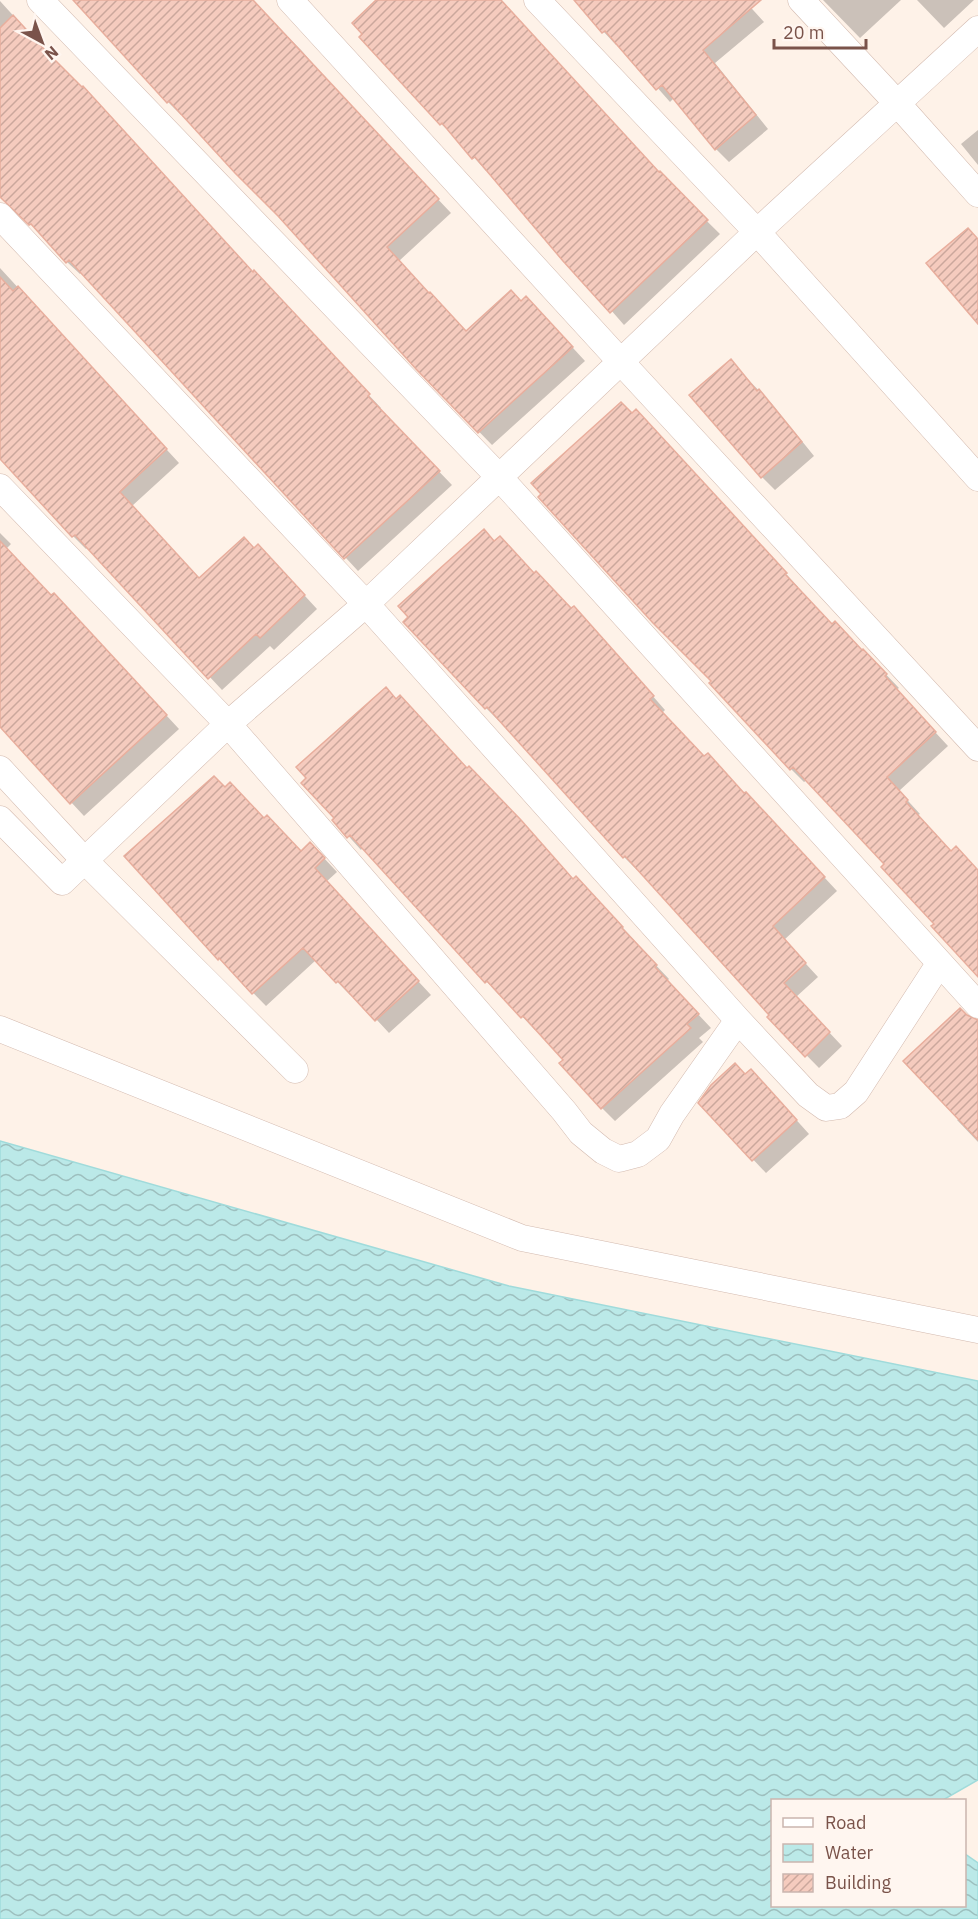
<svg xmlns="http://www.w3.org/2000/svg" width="978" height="1919" font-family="'IBM Plex Sans',sans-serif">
<defs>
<pattern id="water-waves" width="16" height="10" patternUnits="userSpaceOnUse" patternTransform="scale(1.5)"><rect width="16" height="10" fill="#bbe9e8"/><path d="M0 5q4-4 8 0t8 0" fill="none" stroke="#9dbfbe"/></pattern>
<pattern id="building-hatch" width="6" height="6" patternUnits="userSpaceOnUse" patternTransform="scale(1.5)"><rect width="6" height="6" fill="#f5cbbe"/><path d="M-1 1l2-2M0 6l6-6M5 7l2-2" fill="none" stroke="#cba79c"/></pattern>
</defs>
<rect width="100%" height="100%" fill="#fef2e8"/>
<path fill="url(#water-waves)" stroke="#a0dbdb" stroke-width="1.5" d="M 0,1141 L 509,1286 L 978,1381 L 978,1780 L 943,1800 L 772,1800 L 772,1906 L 964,1906 L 965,1854 L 978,1863 L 978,1919 L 0,1919 Z"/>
<path fill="#0003" d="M 73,0 L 251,0 L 301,50 L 347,103 L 451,213 L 399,261 L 466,333 L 521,303 L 539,311 L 585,361 L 492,445 L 417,368 L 279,215 L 183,113 L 181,115 L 168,102 Z
M 379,0 L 501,0 L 659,174 L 720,234 L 624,325 L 488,169 L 486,171 L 455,136 L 441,124 Z
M 574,0 L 744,0 L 764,22 L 715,63 L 768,129 L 729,162 L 716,149 L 674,98 L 670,102 L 618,43 L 616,45 Z
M 823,0 L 901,0 L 860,38 Z
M 917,0 L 974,0 L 944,28 Z
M 0,1 L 59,66 L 381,408 L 379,409 L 452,485 L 358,571 L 82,272 L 80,274 L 67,262 L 0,190 Z
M 978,130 L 978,165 L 961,144 Z
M 0,268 L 179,463 L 132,506 L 199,580 L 255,550 L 271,559 L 317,609 L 274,650 L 270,646 L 222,690 L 88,547 L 86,549 L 73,536 L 0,456 Z
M 730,361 L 772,404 L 814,456 L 775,490 L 762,477 Z
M 632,414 L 649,424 L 798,587 L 797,588 L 833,625 L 876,664 L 899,688 L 896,690 L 948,746 L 899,791 L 920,814 L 918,815 L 952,852 L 978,872 L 978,975 L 886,864 L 807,780 L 804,782 L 791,769 L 711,683 L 713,681 Z
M 0,533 L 11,544 L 6,549 L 52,597 L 67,608 L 179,729 L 84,816 L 0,726 Z
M 494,542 L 587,621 L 665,710 L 662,713 L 705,757 L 759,807 L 837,891 L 784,940 L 818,977 L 796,997 L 842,1046 L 819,1068 L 769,1017 L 771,1015 L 638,868 L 637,870 L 624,857 L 500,720 L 499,721 L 486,708 L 405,622 Z
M 468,769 L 534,835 L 574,880 L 589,891 L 635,941 L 634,942 L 669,979 L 667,981 L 711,1028 L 699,1038 L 703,1042 L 615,1121 L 602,1108 L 565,1060 L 536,1029 L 535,1030 L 501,994 L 499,995 L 487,982 L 363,847 L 361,850 L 334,820 Z
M 225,789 L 265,819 L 301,853 L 323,857 L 337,872 L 326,882 L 431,995 L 389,1033 L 352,993 L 350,995 L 316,960 L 266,1006 L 219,958 L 126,856 Z
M 973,1021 L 978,1021 L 978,1142 L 957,1120 L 959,1119 Z
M 746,1076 L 764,1084 L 809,1134 L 766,1173 L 700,1103 Z"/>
<path fill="url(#building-hatch)" stroke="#e8ae9d" stroke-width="1.5" d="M 73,0 L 253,0 L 439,199 L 387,247 L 429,293 L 430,292 L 466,331 L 511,290 L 521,301 L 526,296 L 573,347 L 478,433 L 416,369 L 278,216 L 235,173 L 169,101 L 167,103 Z
M 376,0 L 501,0 L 659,172 L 660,171 L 708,220 L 610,313 L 563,261 L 475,157 L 472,159 L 442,123 L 440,125 L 359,37 L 362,34 L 352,23 Z
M 574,0 L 761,0 L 703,50 L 756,115 L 715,150 L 662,85 L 656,90 L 605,31 L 602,33 Z
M 13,15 L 46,51 L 82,87 L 83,86 L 253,272 L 254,270 L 370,394 L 368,396 L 440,471 L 344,559 L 69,260 L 66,263 L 31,224 L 29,225 L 0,197 L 0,28 Z
M 968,228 L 978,239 L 978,324 L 926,263 Z
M 0,277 L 13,291 L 18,286 L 167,449 L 120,492 L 199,578 L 244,537 L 254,548 L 258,544 L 305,595 L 260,638 L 256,634 L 208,679 L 75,535 L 72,537 L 0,459 Z
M 731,359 L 757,391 L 759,389 L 802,442 L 761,478 L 689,395 Z
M 621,402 L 632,413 L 636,409 L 787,573 L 785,574 L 832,624 L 835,621 L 862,650 L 863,649 L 887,674 L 885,676 L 936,732 L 887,777 L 908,800 L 906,802 L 951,851 L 956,846 L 978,870 L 978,977 L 931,926 L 934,924 L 881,867 L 884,864 L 793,767 L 790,770 L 709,683 L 711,681 L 653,623 L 538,497 L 541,494 L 531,483 Z
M 484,529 L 494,541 L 500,536 L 534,573 L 536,571 L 571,608 L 574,606 L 654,696 L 650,699 L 704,756 L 708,753 L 744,793 L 746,792 L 825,877 L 773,926 L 806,963 L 784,983 L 830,1032 L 805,1057 L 767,1017 L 769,1015 L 682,919 L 625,856 L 623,858 L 487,707 L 485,709 L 403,622 L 408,617 L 398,606 Z
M 0,541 L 51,595 L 54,593 L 167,715 L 70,804 L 0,727 Z
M 386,687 L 396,699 L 400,695 L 467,768 L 469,766 L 521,820 L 573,879 L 576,876 L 623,927 L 622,928 L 657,965 L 655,967 L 699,1014 L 687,1024 L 691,1028 L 601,1109 L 559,1063 L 563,1060 L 523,1016 L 521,1018 L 487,981 L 485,983 L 350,835 L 347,838 L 332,820 L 334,818 L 301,783 L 306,778 L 296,767 Z
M 214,776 L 225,787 L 230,782 L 264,818 L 267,815 L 301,851 L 310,842 L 325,858 L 315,868 L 419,981 L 375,1021 L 338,981 L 336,983 L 303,948 L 252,994 L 219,958 L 218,960 L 124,856 Z
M 960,1008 L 967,1015 L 978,1020 L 978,1140 L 903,1061 Z
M 735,1063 L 745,1074 L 751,1069 L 797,1120 L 752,1161 L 698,1103 L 711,1085 Z"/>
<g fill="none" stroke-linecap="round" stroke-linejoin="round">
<g stroke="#d3baaf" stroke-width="27">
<path id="street" d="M 40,0 L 500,478 L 978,1005
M 290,0 L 621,362 L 978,748
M 537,0 L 757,232 L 978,478
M 801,0 L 896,102 L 978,194
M 0,216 L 366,604 L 738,1020 L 808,1095 L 826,1108 L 840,1106 L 856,1092 L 939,964
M 0,487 L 228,724 L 564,1111 L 581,1133 L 603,1151 L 619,1159 L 638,1154 L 658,1139 L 672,1114 L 738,1020
M 0,769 L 84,860 L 295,1070
M 0,819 L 62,882 L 228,724 L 366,604 L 757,232 L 978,29
M 0,1029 L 522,1238 L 978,1330"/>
</g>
<use href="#street" stroke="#fff" stroke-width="26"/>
</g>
<rect x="771" y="1799" width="195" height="108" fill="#fff6f0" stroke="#cab5ae" stroke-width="1.5"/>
<rect x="783" y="1818" width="30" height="9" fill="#ffffff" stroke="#cab5ae" stroke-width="1.5"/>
<text x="825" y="1829" font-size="18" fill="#7a534a">Road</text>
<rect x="783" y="1844" width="30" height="18" fill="url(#water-waves)" stroke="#cab5ae" stroke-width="1.5"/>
<text x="825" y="1859" font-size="18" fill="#7a534a">Water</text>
<rect x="783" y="1874" width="30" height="18" fill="url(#building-hatch)" stroke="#cab5ae" stroke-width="1.5"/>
<text x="825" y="1889" font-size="18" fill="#7a534a">Building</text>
<g transform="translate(42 42) rotate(139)" stroke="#fff6f0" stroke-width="4.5" paint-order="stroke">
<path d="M0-4.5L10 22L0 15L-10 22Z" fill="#7a534a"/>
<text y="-9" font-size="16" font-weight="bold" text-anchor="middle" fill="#7a534a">N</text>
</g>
<path d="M774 39v9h92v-9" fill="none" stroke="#7a534a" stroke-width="3"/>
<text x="783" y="39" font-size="18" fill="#7a534a" stroke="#fff6f0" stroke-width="4.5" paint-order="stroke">20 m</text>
</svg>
